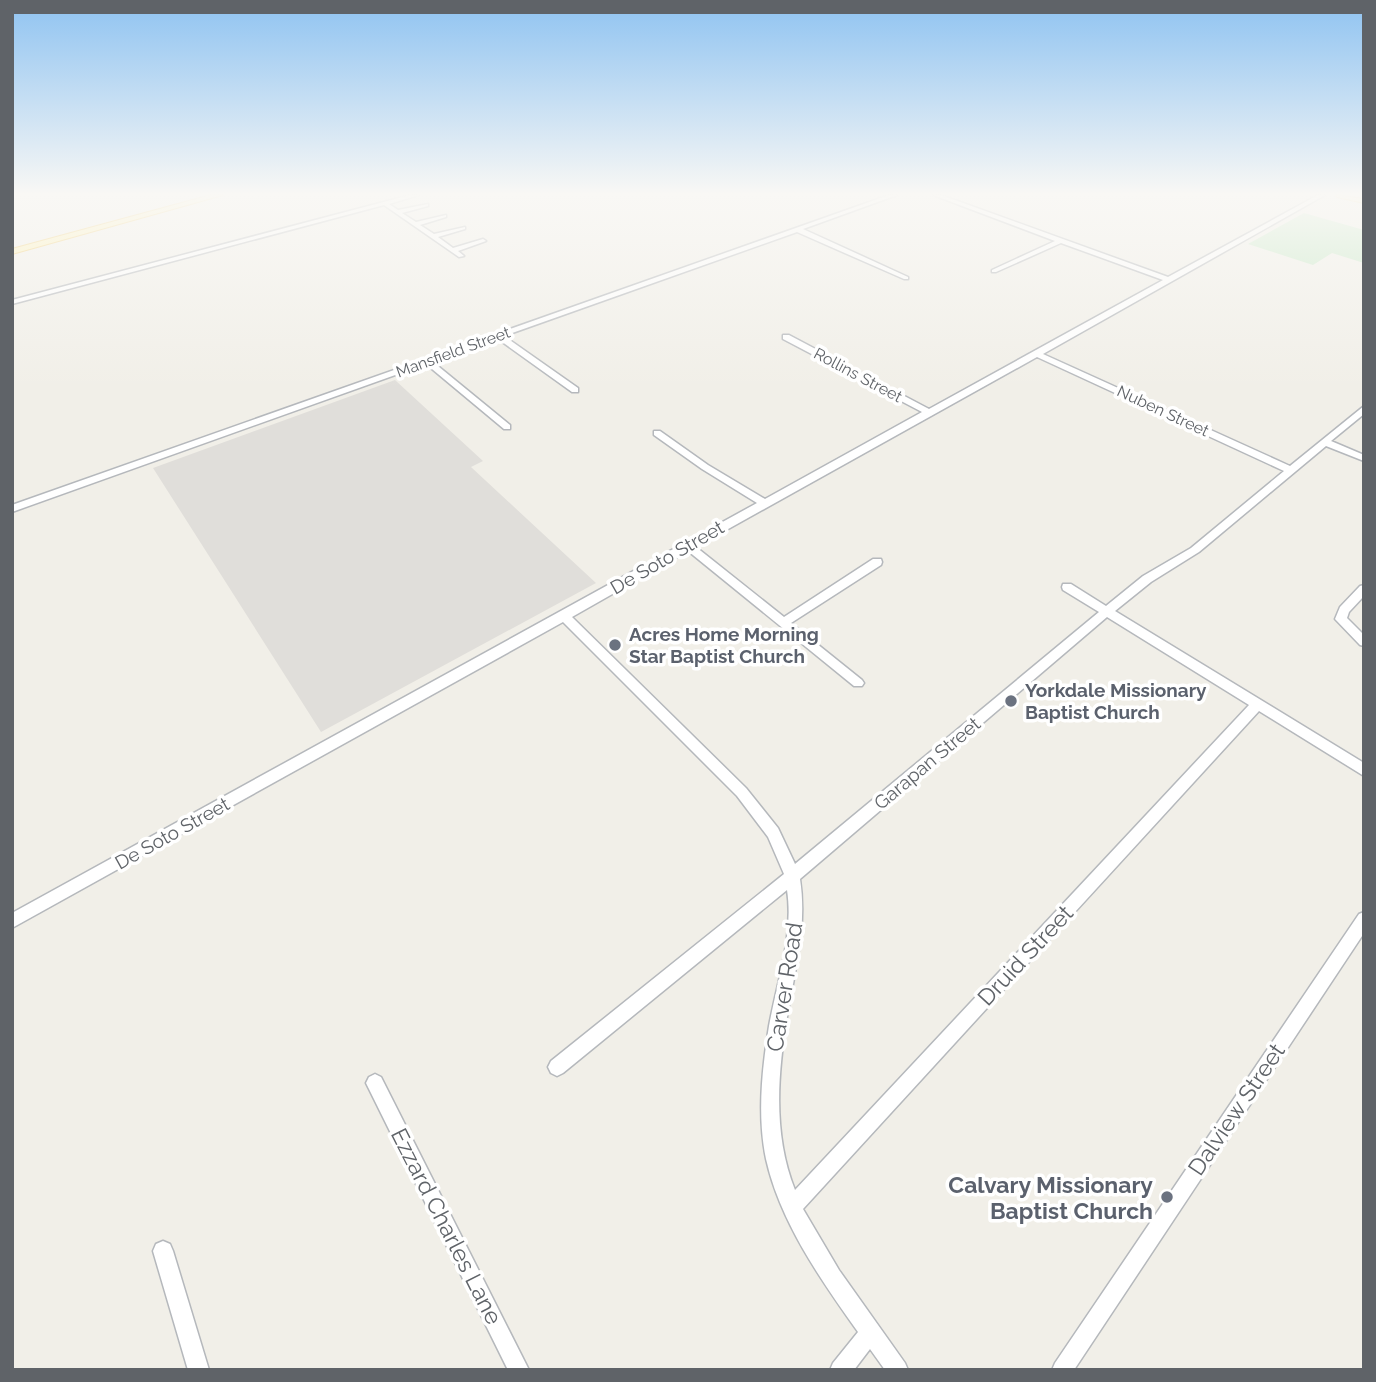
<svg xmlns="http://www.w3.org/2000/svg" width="1376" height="1382" font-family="Raleway,sans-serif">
<rect width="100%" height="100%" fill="#f1efe8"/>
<path fill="#e0deda" d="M 395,380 L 483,461 L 471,467 L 596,583 L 321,732 L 153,468 Z"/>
<path fill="#c5e8c5" d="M 1304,213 L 1364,230 L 1364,263 L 1332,253 L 1313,265 L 1248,244 Z"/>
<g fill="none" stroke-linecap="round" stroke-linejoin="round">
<g stroke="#b5b8bc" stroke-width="3">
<path id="minor" d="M 410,195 L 419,195 L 389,204 L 398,210 L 428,204 L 428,206 L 402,213 L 416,222 L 446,215 L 446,217 L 420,225 L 434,234 L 465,227 L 465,229 L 438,237 L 453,248 L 483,239 L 486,241 L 458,251 L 464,256 L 459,257 L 384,205 L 12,304 L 12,300 Z
M 889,195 L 897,195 L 803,229 L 908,277 L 908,279 L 904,279 L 797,232 L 504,336 L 578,388 L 578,392 L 572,392 L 498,339 L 433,362 L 510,425 L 510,429 L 504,429 L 426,364 L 12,512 L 12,505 Z
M 933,195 L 941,195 L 1168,277 L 1318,195 L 1325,195 L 1043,354 L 1290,466 L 1364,406 L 1364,414 L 1331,441 L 1364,455 L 1364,461 L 1326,446 L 1199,552 L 1151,582 L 1115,611 L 1364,763 L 1364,776 L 1259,711 L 803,1209 L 839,1270 L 905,1363 L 908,1370 L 885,1370 L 870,1349 L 854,1370 L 830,1370 L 833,1363 L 858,1332 C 821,1280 780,1222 766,1159 C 757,1116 762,1069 769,1026 C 777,982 794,935 787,890 L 563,1073 L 557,1076 L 551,1073 L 548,1067 L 551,1061 L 784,874 L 768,837 L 737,796 L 563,622 L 12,928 L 12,913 L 757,503 L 702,469 L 654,435 L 654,431 L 660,431 L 708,465 L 765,499 L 922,412 L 783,339 L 783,335 L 789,335 L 929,409 L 1163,280 L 1061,243 L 996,272 L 992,272 L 992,270 L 1055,241 ZM 1037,357 L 1284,471 L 1191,548 L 1143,576 L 1106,606 L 1071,584 L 1063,584 L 1062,587 L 1063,590 L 1099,612 L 795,864 L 778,828 L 746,788 L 572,617 L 688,551 L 854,686 L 862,686 L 864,683 L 862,680 L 791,623 L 881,565 L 882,562 L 881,559 L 873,559 L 784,617 L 696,547 ZM 1107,617 L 1249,705 L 795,1190 C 772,1133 778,1070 788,1011 C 796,966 807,924 800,879 Z
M 1364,585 L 1364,596 L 1349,612 L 1347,618 L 1364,635 L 1364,646 L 1360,645 L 1335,619 L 1340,607 L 1360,586 Z
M 1364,912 L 1364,933 L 1074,1370 L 1052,1370 L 1055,1363 L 1359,914 Z
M 375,1074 L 381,1077 L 529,1370 L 508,1370 L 369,1089 L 366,1083 L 369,1077 Z
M 163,1241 L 170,1244 L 173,1251 L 209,1370 L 188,1370 L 153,1251 L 156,1244 Z"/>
</g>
<g stroke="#f2c960" stroke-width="2">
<path id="major" d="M 211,195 L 223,195 L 12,254 L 12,249 Z
M 1336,195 L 1364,199 L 1364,203 L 1337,197 Z"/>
</g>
<use href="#minor" fill="#fff" fill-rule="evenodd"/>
<use href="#major" fill="#fff2af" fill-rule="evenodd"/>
</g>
<linearGradient id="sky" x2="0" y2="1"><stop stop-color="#8fc3f1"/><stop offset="0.5" stop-color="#f9f8f5"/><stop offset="1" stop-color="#f9f8f5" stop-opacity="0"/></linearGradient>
<rect width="1376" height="388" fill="url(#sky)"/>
<g fill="#6b7280" stroke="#fff" stroke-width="2.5">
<circle cx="615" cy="645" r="7"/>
<circle cx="1011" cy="701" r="7"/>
<circle cx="1167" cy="1197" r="7"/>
</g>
<g text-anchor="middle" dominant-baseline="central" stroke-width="7" stroke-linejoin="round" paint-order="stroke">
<g font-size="16" fill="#5f6368" stroke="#fff">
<text transform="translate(453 352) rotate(-20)">Mansfield Street</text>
<text transform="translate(858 375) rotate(28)">Rollins Street</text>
<text transform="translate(1163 411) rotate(25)">Nuben Street</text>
</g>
<g font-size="19" fill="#5f6368" stroke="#fff">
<text transform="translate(667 557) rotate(-30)">De Soto Street</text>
<text transform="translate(927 763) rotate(-40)">Garapan Street</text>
<text transform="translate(172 833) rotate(-29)">De Soto Street</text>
</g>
<g font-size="19" font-weight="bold" fill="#5b616d" stroke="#fff" text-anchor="start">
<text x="629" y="634">Acres Home Morning<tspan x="629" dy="22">Star Baptist Church</tspan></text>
<text x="1025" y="690">Yorkdale Missionary<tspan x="1025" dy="22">Baptist Church</tspan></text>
</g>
<g font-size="23" fill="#5f6368" stroke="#fff">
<text transform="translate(1025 955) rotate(-47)">Druid Street</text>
<text transform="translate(784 987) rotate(-81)">Carver Road</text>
<text transform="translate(1236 1109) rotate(-56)">Dalview Street</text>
<text transform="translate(447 1226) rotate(63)">Ezzard Charles Lane</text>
</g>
<g font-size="23" font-weight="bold" fill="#5b616d" stroke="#fff" text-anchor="end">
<text x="1153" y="1184">Calvary Missionary<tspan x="1153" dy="26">Baptist Church</tspan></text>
</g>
</g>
<rect width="1376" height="1382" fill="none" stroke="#5f6368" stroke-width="28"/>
</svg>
